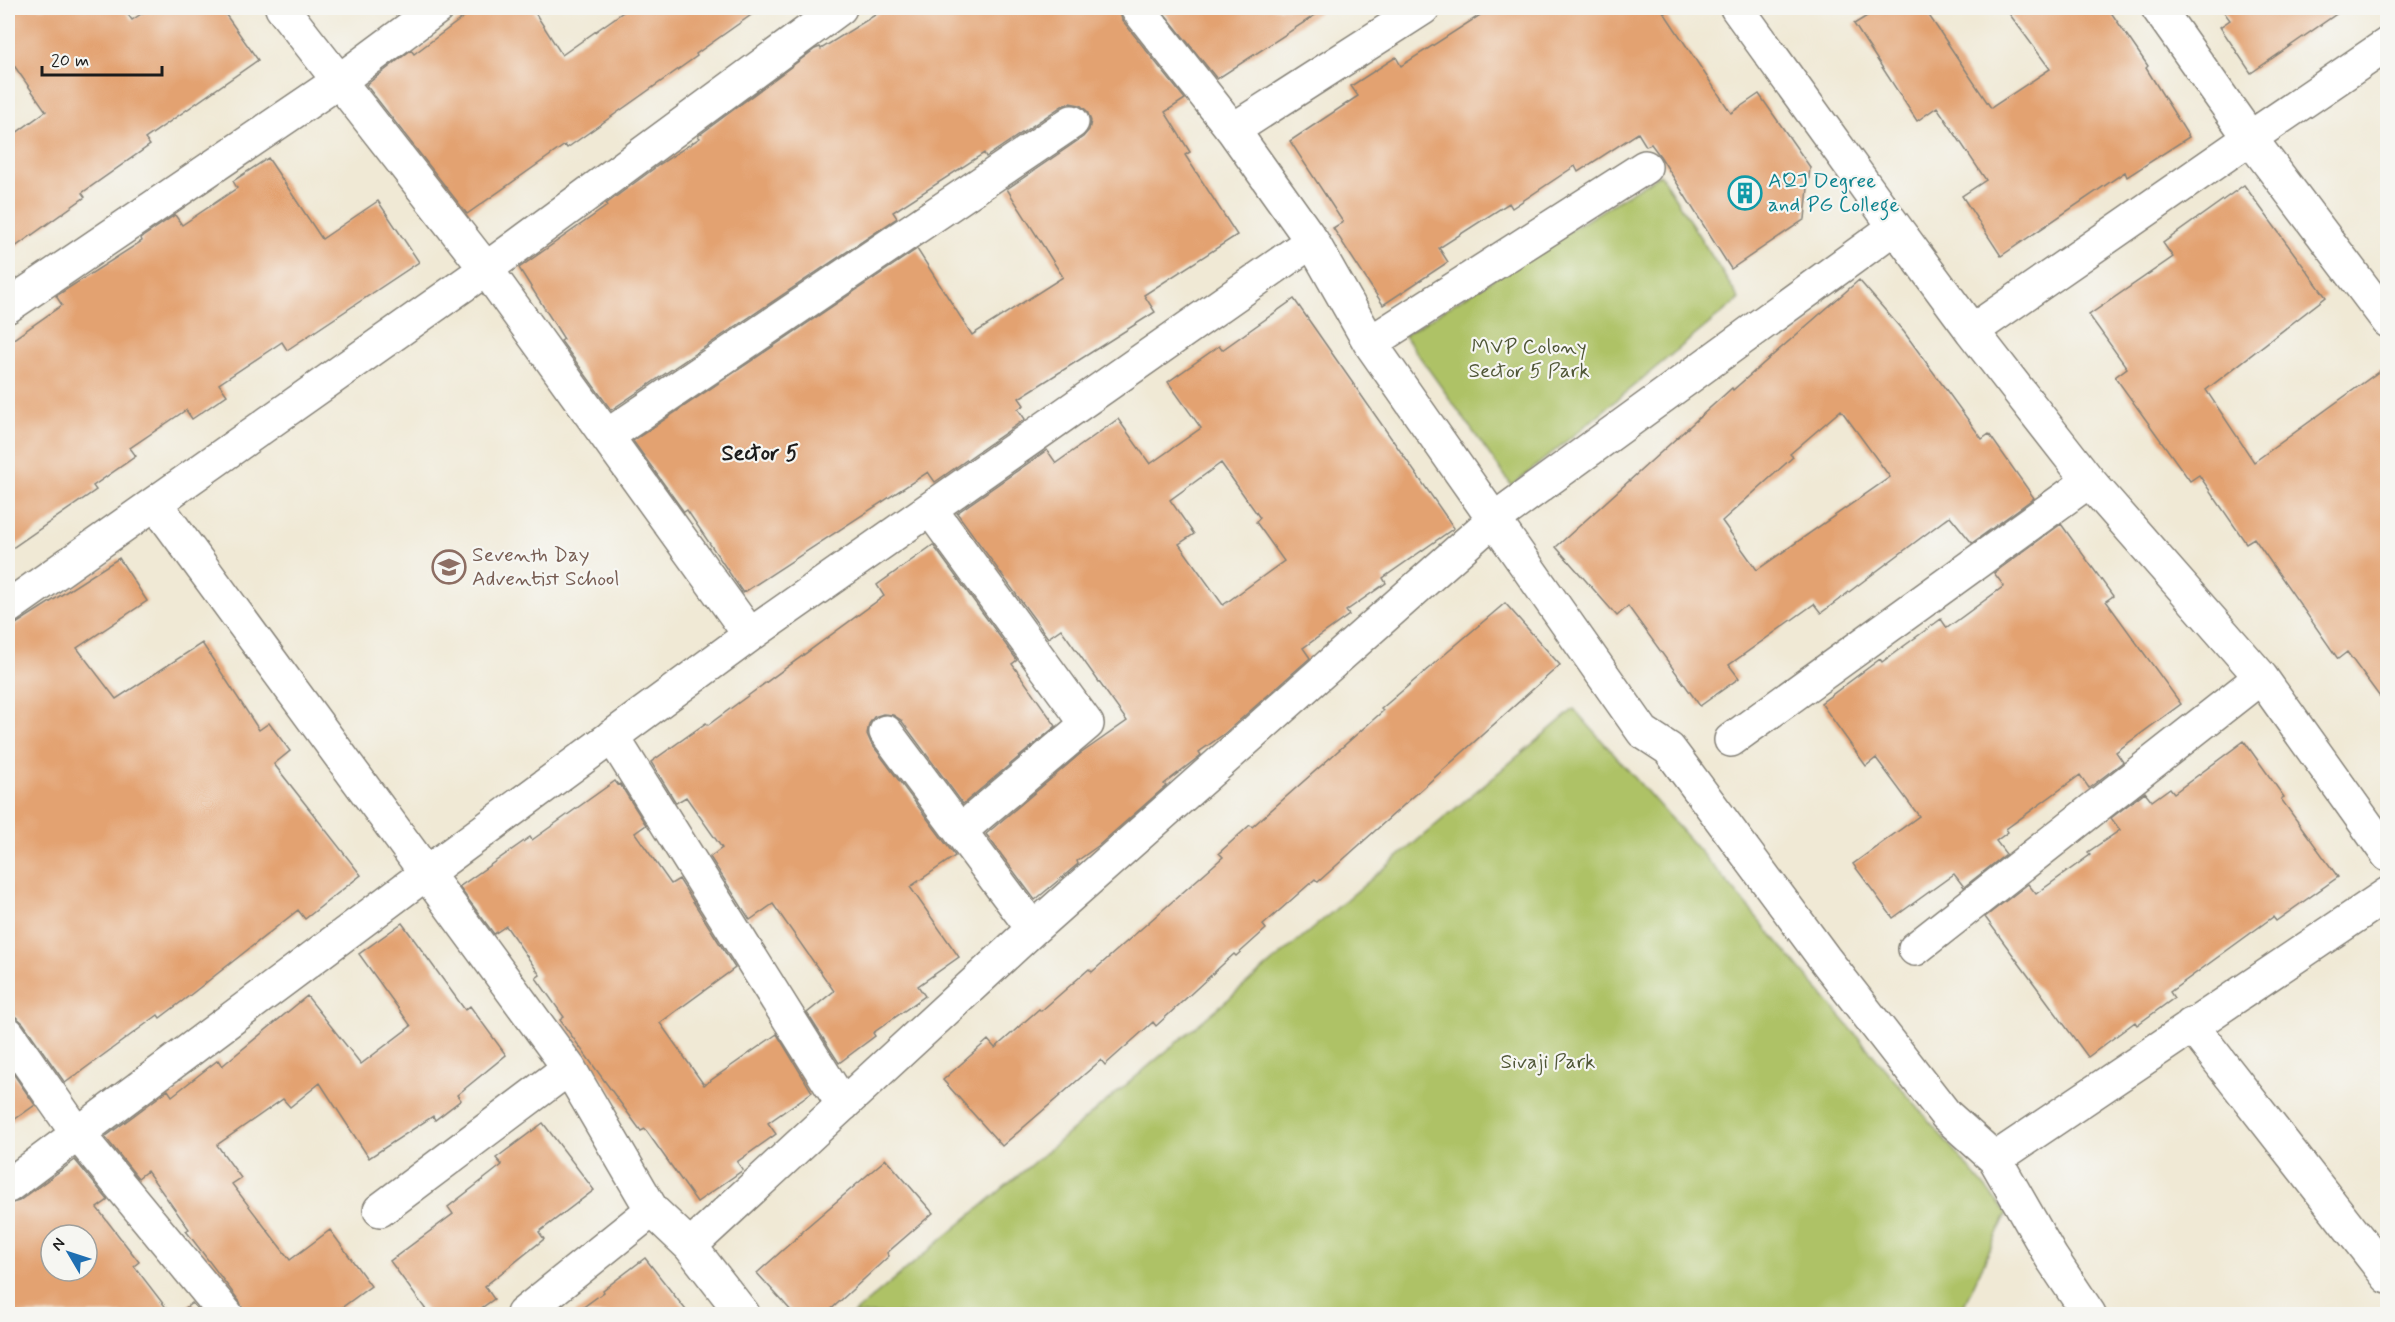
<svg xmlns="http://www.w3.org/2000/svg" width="2395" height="1322" font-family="Mynerve,sans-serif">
<rect width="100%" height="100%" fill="#f6f6f2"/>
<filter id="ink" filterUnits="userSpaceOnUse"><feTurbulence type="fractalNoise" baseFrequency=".0167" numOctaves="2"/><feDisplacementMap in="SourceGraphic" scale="12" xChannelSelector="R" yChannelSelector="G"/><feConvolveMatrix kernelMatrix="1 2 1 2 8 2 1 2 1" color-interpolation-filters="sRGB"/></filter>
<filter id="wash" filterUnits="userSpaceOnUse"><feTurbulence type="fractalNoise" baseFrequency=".008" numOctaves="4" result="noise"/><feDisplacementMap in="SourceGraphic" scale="24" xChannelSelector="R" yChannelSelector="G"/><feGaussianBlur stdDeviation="1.35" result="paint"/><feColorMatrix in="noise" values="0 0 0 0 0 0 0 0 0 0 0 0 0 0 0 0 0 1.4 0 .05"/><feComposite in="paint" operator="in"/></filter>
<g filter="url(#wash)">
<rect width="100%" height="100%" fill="#f0e9d5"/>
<path fill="#aec266" stroke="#656f41" stroke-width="1.5" d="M 1660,174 L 1739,299 L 1512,486 L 1404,335 Z
M 1574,709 L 1726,881 L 2007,1213 L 1960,1314 L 853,1314 Z"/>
<g id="blocks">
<path fill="#e3a271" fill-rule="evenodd" d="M 8,8 L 123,8 L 132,20 L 150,8 L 221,8 L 258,60 L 145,139 L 150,145 L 82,193 L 85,197 L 8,252 L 8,139 L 46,111 L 8,57 Z
M 476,8 L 532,8 L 562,55 L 629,8 L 761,8 L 696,54 L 697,56 L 567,148 L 565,145 L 467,214 L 366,85 L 411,50 L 414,54 Z
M 886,8 L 1119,8 L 1122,20 L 1185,99 L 1165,112 L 1190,152 L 1185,155 L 1237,235 L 1144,295 L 1155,312 L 1019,398 L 1024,405 L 1018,409 L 1025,419 L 935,482 L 928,472 L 743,593 L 687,510 L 684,512 L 633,441 L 917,249 L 972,335 L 1063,277 L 1007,189 L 1083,137 L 1089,130 L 1091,121 L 1087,111 L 1080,105 L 1070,103 L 1062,106 L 986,157 L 984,153 L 893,212 L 897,218 L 611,410 L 561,341 L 564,339 L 519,268 L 607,206 L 606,204 L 660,164 L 700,138 L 698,136 L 815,49 L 820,47 L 821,49 Z
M 1160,8 L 1326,8 L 1217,79 Z
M 1491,8 L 1661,8 L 1731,113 L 1759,94 L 1810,167 L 1805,219 L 1731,269 L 1660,156 L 1651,144 L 1646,146 L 1638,133 L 1578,172 L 1575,166 L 1512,208 L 1509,203 L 1439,248 L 1448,262 L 1383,305 L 1333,228 L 1343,222 L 1290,141 L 1358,96 L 1351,86 L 1396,57 L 1401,66 Z
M 1880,8 L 1924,8 L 1991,108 L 2050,69 L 2005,8 L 2108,8 L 2148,66 L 2146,68 L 2189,137 L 2127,177 L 2125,172 L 2001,256 L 1962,196 L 1986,180 L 1937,107 L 1917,121 L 1854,24 Z
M 2221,8 L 2345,8 L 2251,73 L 2220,27 L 2230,20 Z
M 268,158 L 322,239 L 378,201 L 419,262 L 287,350 L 282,342 L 219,384 L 227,395 L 192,419 L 186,410 L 130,448 L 136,456 L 93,486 L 96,490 L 8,551 L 8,343 L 62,305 L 56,296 L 142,241 L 141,238 L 175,215 L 182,225 L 237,188 L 233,181 Z
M 2244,185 L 2326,297 L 2206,390 L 2254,462 L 2388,365 L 2388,708 L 2347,652 L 2338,659 L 2254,538 L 2246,543 L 2199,475 L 2190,481 L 2115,377 L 2127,368 L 2089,315 L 2173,257 L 2163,243 Z
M 1859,280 L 1904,332 L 1982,439 L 1989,434 L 2034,498 L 1972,543 L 1950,516 L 1821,613 L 1814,604 L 1729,665 L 1739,678 L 1700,706 L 1628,606 L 1617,616 L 1556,547 L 1732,388 L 1733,390 ZM 1841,410 L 1890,477 L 1757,570 L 1722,521 L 1793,457 L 1790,454 Z
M 1294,299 L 1454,528 L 1383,578 L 1386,583 L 1346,611 L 1349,615 L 1303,648 L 1310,658 L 1224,734 L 1199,752 L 1201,755 L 1164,784 L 1166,786 L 1098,846 L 1077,861 L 1078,864 L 1035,900 L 986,834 L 1080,754 L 1127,721 L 1061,629 L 1048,638 L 957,513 L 1047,450 L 1056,463 L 1118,419 L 1150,464 L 1201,428 L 1168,382 L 1219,346 L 1222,350 ZM 1221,463 L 1260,518 L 1256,522 L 1284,561 L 1223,605 L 1179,544 L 1194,534 L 1170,500 Z
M 2061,524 L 2113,596 L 2106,601 L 2181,704 L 2116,752 L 2123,762 L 2089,788 L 2080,775 L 2006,829 L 2008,832 L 1996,841 L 2006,854 L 1964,887 L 1954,874 L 1893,918 L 1853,864 L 1919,816 L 1876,758 L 1866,766 L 1821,703 L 1880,659 L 1882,662 L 1941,619 L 1947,628 L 2004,586 L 1994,573 Z
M 933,545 L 1017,660 L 1012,664 L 1056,726 L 963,804 L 901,720 L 893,715 L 883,714 L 874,717 L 869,724 L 867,734 L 871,743 L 955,856 L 910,887 L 959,957 L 918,986 L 925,996 L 873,1033 L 875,1036 L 839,1063 L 807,1013 L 834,991 L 773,904 L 750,920 L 710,857 L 722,848 L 686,797 L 676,803 L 651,762 L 706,723 L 708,725 L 884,596 L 877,585 Z
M 119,558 L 147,601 L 77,648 L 116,699 L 202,643 L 259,730 L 269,723 L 290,751 L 274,764 L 361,875 L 305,919 L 298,910 L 189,996 L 160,1018 L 158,1015 L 65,1083 L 23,1023 L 16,1017 L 8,1015 L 8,629 Z
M 1505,603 L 1560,665 L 1318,882 L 1315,879 L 1263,925 L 1266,929 L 1236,956 L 1234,954 L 1156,1026 L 1153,1022 L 1105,1065 L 1101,1060 L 1002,1146 L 943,1080 L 988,1040 L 995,1048 L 1039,1009 L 1041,1011 L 1089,969 L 1092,972 L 1223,857 L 1219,853 L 1250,825 L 1252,827 L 1383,711 L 1381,709 Z
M 2244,741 L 2284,797 L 2281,799 L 2338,877 L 2276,921 L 2273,917 L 2170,992 L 2174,998 L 2137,1025 L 2135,1022 L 2088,1057 L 1985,917 L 2028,884 L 2036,894 L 2090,855 L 2088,852 L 2120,830 L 2111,818 L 2145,792 L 2152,801 L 2170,788 L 2174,793 Z
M 615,781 L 618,785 L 620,784 L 646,825 L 635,833 L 671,884 L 679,879 L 735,968 L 660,1023 L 704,1085 L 777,1034 L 812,1092 L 768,1123 L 776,1134 L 737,1162 L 743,1170 L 697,1202 L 645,1129 L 641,1131 L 560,1020 L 564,1017 L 536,978 L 540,975 L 506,926 L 494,934 L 459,887 L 530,837 L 532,840 Z
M 402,923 L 465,1010 L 470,1006 L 506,1055 L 457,1095 L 461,1100 L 435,1120 L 433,1116 L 369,1158 L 320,1083 L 290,1107 L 283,1099 L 217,1145 L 241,1178 L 232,1184 L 290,1260 L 330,1230 L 371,1286 L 333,1314 L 244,1314 L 240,1302 L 186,1231 L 189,1229 L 147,1171 L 138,1178 L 105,1137 L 168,1090 L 172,1096 L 218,1060 L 222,1066 L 307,996 L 361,1064 L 411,1026 L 359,954 Z
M 8,1066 L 35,1105 L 8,1124 Z
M 543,1123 L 594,1190 L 539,1232 L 544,1239 L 485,1286 L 494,1299 L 473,1314 L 429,1314 L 390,1261 L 453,1214 L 448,1207 L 502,1165 L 496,1158 Z
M 886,1159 L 933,1213 L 887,1253 L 889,1256 L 826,1314 L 794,1314 L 757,1273 L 802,1233 L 801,1232 Z
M 75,1160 L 108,1200 L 97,1208 L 139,1262 L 134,1266 L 171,1314 L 8,1314 L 8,1204 L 19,1201 ZM 51,1235 L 87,1235 L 87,1271 L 51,1271 Z
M 645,1258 L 689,1314 L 574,1314 L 604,1292 L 603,1290 Z
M 192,1303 L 202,1314 L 177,1314 Z"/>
</g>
</g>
<g filter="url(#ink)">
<use href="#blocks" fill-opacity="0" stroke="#868278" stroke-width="1.5"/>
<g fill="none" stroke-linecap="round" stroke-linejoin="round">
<g stroke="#868278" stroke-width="36">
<path id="minor" d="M 282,8 L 486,269 L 750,635 L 1312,241 L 1233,130 L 1137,8
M 1737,8 L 1895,227 L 1972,331 L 2089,481 L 2261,677 L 2388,855
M 2388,44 L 2250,138 L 2388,321
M 1233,130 L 1423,8
M 1312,241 L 1370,343 L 1643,732 L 1669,749 L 1824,958 L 1946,1115 L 1995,1159 L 2051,1257 L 2089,1314
M 8,306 L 339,81 L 437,8
M 1972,331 L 2250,138 L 2158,8
M 1370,343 L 1645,167
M 607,436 L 1072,122
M 155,503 L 569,1068 L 652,1210
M 930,509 L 1087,724 L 960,831
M 8,607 L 486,269 L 840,8
M 886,732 L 1033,929
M 612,736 L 843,1105
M 1731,740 L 2089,481
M 1915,949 L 2261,677
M 2191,1025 L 2388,1277
M 8,1034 L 77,1133 L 226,1314
M 1995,1159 L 2388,894
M 8,1186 L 425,874 L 750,635
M 380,1210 L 569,1068
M 690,1246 L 743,1314
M 523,1314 L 652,1210 L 690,1246 L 1033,929 L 1493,520 L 1895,227"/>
</g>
<use href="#minor" stroke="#fff" stroke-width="33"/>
</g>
</g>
<defs>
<g id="building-ring" transform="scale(1.725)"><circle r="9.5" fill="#f6f6f2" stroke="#0f9aa8" stroke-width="1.5"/><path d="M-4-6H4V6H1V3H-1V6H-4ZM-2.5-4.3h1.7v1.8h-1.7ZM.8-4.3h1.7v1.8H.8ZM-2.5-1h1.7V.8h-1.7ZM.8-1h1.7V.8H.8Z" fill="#0f9aa8"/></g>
<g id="school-ring" transform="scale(1.725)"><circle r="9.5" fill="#f6f6f2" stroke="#8d6e63" stroke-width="1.5"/><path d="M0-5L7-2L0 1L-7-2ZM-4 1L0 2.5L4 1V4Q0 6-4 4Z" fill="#8d6e63"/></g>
</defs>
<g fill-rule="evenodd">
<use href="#building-ring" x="1745" y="193"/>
<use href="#school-ring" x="449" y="567"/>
</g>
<g text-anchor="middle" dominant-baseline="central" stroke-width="4.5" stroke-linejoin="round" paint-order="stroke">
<g font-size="21" fill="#0d838f" stroke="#f6f6f2" text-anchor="start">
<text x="1768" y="181">AQJ Degree<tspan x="1768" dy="24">and PG College</tspan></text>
</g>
<g font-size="21" fill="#4f5636" stroke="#f6f6f2">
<text x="1529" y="347">MVP Colony<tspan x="1529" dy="24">Sector 5 Park</tspan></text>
<text x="1548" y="1062">Sivaji Park</text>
</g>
<g font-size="21" fill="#785e54" stroke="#f6f6f2" text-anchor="start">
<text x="472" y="555">Seventh Day<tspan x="472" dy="24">Adventist School</tspan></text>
</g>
<g font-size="22" font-weight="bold" fill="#1c1c1c" stroke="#f6f6f2">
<text x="760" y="454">Sector 5</text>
</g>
</g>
<rect width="2395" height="1322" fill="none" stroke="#f6f6f2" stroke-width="30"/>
<g transform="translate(69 1253) rotate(309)"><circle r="28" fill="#f6f6f2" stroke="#9f9f9c" stroke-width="1.5"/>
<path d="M0-4.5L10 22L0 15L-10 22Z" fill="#1f6fb2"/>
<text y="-9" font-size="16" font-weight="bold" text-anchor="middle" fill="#1c1c1c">N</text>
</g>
<path d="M42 66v9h120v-9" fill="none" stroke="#1c1c1c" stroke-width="3"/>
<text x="51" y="66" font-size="18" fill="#1c1c1c" stroke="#f6f6f2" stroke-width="4.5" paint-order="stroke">20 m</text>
</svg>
